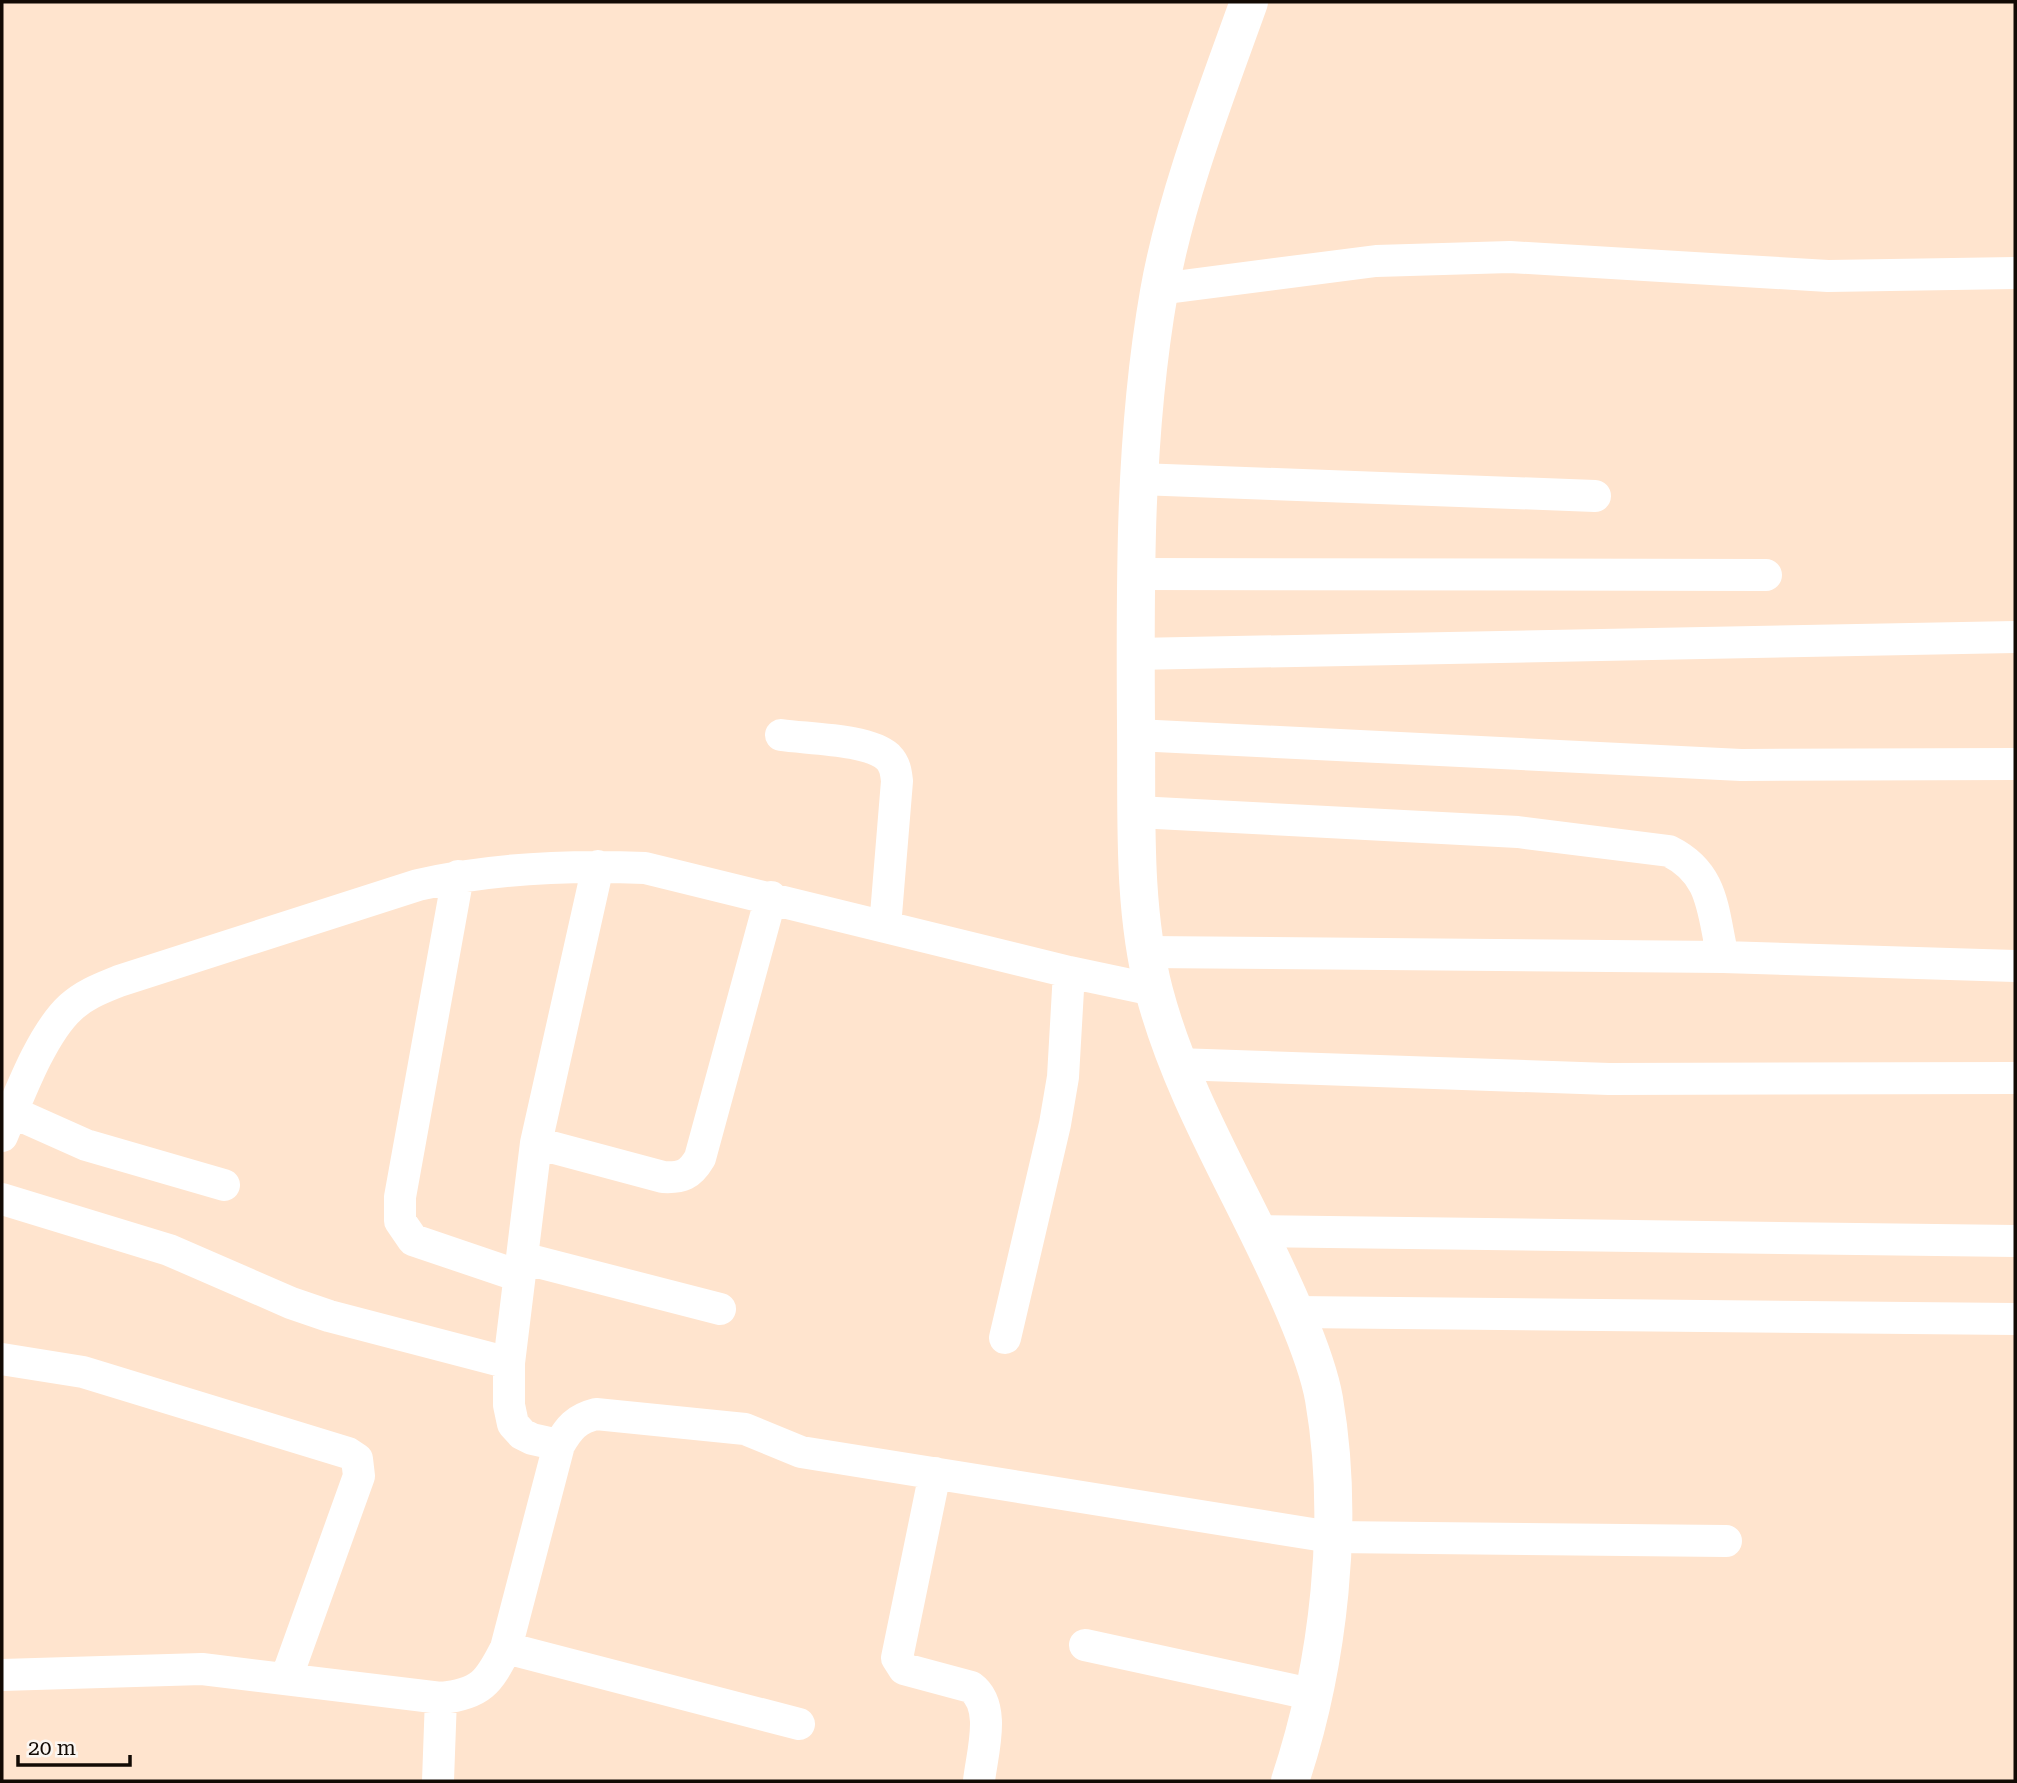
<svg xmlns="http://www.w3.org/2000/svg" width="2017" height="1783" font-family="'Roboto Serif',serif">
<rect width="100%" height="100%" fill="#ffe4ce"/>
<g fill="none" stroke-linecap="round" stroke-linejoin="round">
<path stroke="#fff" stroke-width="32" d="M 1159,289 L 1376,261 L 1510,257 L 1828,276 L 2015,273
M 1139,479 L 1595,496
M 1135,574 L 1766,575
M 1135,654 L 2015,637
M 781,735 C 808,739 868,739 888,757 C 895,764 896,772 897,781 L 885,927
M 1136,735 L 1741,765 L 2015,764
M 1137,812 L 1518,832 L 1669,851 C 1715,874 1712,911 1723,957
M 458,876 L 400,1197 L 400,1221 L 413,1240 L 519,1276
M 1146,952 L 1723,957 L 2015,966
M 1177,1064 L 1609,1079 L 2015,1078
M 12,1112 L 86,1145 L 224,1185
M 2,1136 C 18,1098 41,1034 71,1007 C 85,994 102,988 119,981 L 418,885 C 492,868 570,865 645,868 L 1069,972 L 1154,990
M 536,1143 L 663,1177 C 682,1178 690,1175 700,1158 L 771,897
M 2,1199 L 169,1250 L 291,1303 L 329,1316 L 509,1363
M 1256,1231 L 2015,1241
M 522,1258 L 720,1309
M 1295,1312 L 2015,1319
M 1005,1338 L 1055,1124 L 1063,1077 L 1069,972
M 2,1359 L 83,1372 L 348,1453 L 357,1459 L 359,1476 L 286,1679
M 559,1445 L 532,1439 L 522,1434 L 513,1424 L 509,1405 L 509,1363 L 536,1143 L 598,866
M 935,1473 L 897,1658 L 904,1669 L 971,1687 C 997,1706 982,1753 979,1781
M 1085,1645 L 1315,1695
M 506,1648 L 799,1724
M 2,1675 L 202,1669 L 441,1698 C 481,1694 489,1682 506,1648 L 559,1445 C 569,1428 576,1419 596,1414 L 745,1429 L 801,1452 L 1331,1537 L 1726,1541
M 438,1781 L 441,1698"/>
<path stroke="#fff" stroke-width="38" d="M 1249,2 C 1216,94 1176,196 1159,292 C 1134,435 1135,580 1136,725 C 1137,812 1132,905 1154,991 C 1184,1105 1250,1204 1295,1312 C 1306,1338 1319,1370 1324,1399 C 1345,1521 1329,1664 1290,1781"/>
</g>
<rect width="2017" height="1783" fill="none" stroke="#120a04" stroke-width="7"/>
<path d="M18 1755v10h112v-10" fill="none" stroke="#120a04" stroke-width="3.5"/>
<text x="28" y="1755" font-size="21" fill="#120a04" stroke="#fbf6f1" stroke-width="5" paint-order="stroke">20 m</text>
</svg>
